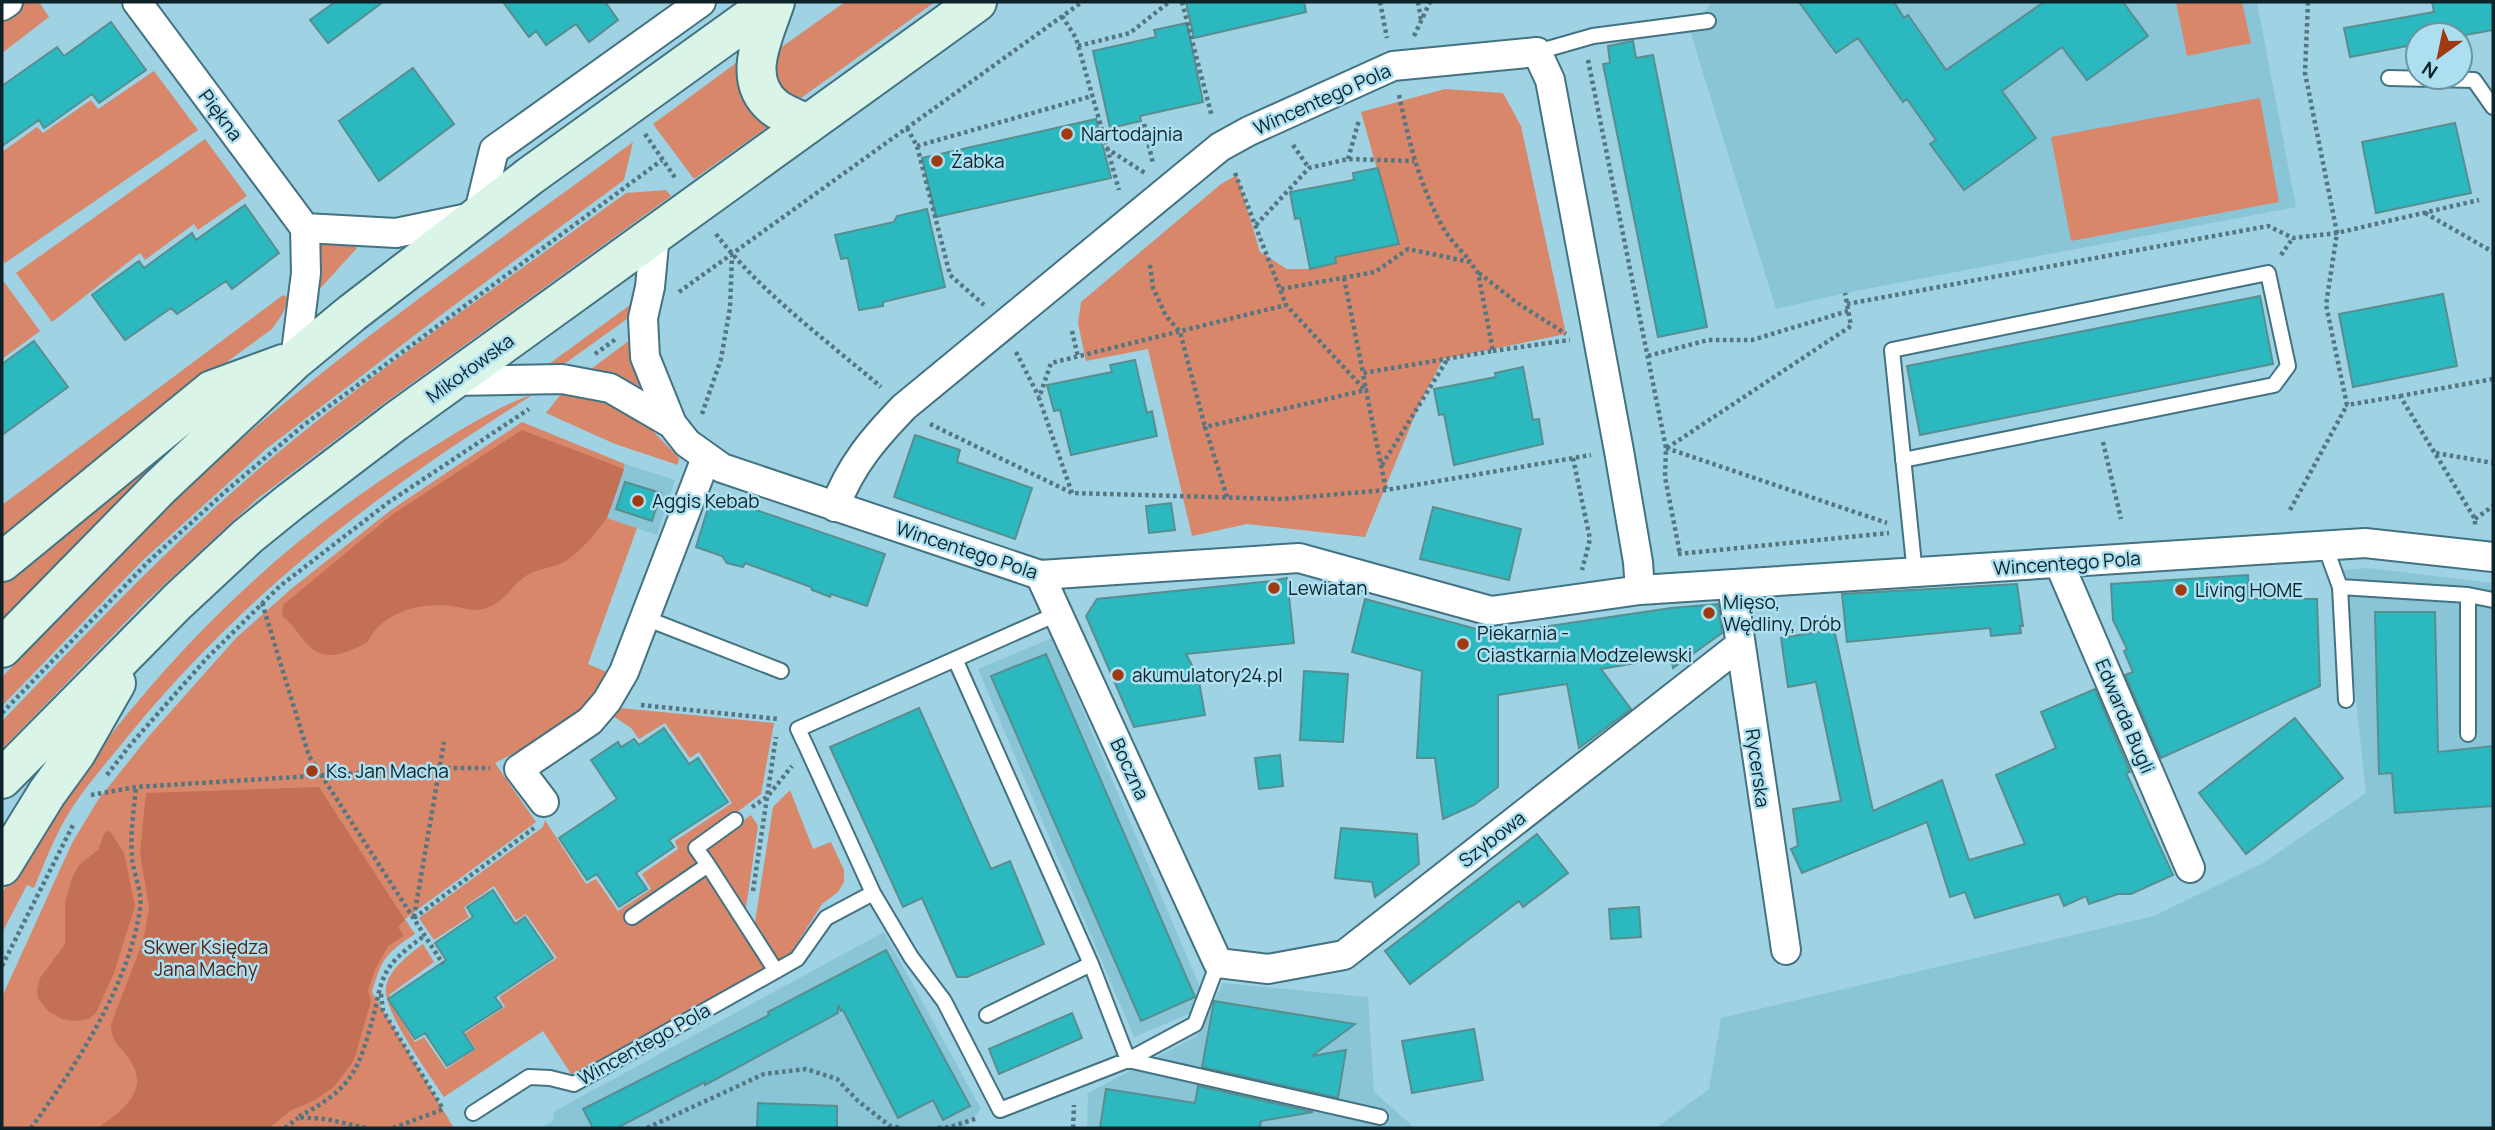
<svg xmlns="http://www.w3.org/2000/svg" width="2495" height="1130" font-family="Manrope,sans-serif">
<rect width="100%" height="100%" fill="#9fd2e3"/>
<path fill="#89c5d7" d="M 1712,2 L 2257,2 L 2296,207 L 1845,293 L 1776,309 L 1690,31 Z
M 625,464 L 675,480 L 657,535 L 607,518 Z
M 2368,568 L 2493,583 L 2493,1128 L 1656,1128 L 1709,1089 L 1721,1018 L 2154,916 L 2263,863 L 2366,793 L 2342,570 Z
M 1052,638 L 1202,992 L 1196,1011 L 1134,1037 L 978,669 Z
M 884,932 L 981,1109 L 964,1128 L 540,1128 L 554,1120 L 553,1112 Z
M 1223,983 L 1368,997 L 1374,1092 L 1415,1128 L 1087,1128 L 1088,1093 L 1197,1036 Z"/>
<path fill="#d9876b" d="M 25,2 L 39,2 L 49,17 L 2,53 L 2,19 Z
M 845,2 L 935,2 L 801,98 L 790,96 L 772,80 L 776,51 Z
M 2176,2 L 2242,2 L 2251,43 L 2187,56 Z
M 736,63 C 739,94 746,105 769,126 L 694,179 L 653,124 Z
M 154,71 L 198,130 L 5,263 L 2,261 L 2,152 L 37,127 L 43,133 L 91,100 L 98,109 Z
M 1445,89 L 1503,93 L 1521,126 L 1566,334 L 1443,359 L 1420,403 L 1365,537 L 1247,524 L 1192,536 L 1148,349 L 1086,361 L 1078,323 L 1081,302 L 1221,184 L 1237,175 L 1260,252 L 1287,269 L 1310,269 L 1336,263 L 1335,257 L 1398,244 L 1361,112 Z
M 2260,98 L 2279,202 L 2071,241 L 2051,137 Z
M 205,139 L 247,196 L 198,230 L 194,224 L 145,260 L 140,253 L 52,322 L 16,273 Z
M 633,142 L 624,180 L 449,309 L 266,449 L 143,560 L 2,706 L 2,677 C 80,597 155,514 239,441 C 364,334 500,240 633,142 Z
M 666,190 L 671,196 L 376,409 L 257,499 L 144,603 L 2,749 L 2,721 C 88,632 173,541 268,461 C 382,365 506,281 626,193 Z
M 315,237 L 354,244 L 357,248 L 317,292 Z
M 4,282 L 40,331 L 2,359 L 2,283 Z
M 283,295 L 287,297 C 287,310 279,319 272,329 L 162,409 L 2,541 L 2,505 Z
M 630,305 L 632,305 L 631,316 L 560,367 L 546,366 Z
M 630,340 L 641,387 L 622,377 L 591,369 Z
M 565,389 L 603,394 L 647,425 L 679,458 L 678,465 L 615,444 L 546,413 Z
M 534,394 C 380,490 245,593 129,735 C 109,760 87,784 70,811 C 55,835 45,862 34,888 L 27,885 L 2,933 C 2,921 0,906 2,896 C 3,889 9,883 12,877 C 28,849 46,823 65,797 C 162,657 285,536 431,448 C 464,428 498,406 534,394 Z
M 522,422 L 625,464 L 607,518 L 637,528 L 588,664 L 609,673 L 592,701 L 522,749 L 495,763 L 536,822 L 405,919 L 415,934 C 386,953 382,958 372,992 L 454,1128 L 2,1128 L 2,997 L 72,843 L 98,800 L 149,736 L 236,638 L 291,589 L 391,510 Z
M 178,437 L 183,442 L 2,623 L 2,581 Z
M 610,707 L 774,723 L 761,794 L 691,847 L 701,863 L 626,919 L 629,924 L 707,872 L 752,941 L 773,807 L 790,790 L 813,849 L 831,842 L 844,870 L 844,882 L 838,892 L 822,904 L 789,956 L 573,1077 L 543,1031 L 444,1097 C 430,1075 383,1012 386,988 C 388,970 410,954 423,944 L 434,962 L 389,995 L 390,1003 L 415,1042 L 424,1037 L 446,1069 L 476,1049 L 465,1033 L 505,1007 L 499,997 L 557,958 L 526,914 L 516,920 L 494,886 L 464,907 L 469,917 L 434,940 L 419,918 L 543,827 L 545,820 L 586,884 L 596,879 L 618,911 L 651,889 L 642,874 L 678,849 L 675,841 L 732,803 L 699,752 L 690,758 L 665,723 L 639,739 L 631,728 L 607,712 Z
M 751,815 L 758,826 L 745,914 L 704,849 Z"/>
<path fill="#c37054" d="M 522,430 L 624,469 C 619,484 614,500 608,515 C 603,527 576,556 564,562 C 551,569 537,568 524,577 C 509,589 503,604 483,609 C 471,612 462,607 451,606 C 421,602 381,612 368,642 C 350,651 327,664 309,646 C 300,637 294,625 283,617 L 282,610 L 284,604 L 393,514 Z
M 319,787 L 405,920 L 398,927 L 404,936 L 388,946 L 375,970 L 368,990 L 371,1001 L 354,1060 L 334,1087 L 315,1100 L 290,1111 L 269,1128 L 98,1128 C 120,1112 150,1092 131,1062 C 121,1045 112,1046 111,1024 L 143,941 L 149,908 L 140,853 L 146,793 Z
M 110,831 L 124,853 L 135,906 L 114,973 L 96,1013 L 89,1019 L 74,1021 L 62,1019 L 48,1011 L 38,998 L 37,989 L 40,978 L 65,944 L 65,901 L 73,876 L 79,865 L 98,850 L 105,832 Z"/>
<path fill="#2bb8bf" stroke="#588e90" stroke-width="2" d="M 335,2 L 383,2 L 328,43 L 310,20 Z
M 503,2 L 608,2 L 606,3 L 618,20 L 589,42 L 576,24 L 546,45 L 536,31 L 529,37 Z
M 1186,2 L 1304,2 L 1306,12 L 1194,38 Z
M 1799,2 L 1894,2 L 1904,18 L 1908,15 L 1946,70 L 2044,2 L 2123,2 L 2148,36 L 2087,80 L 2062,47 L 2002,91 L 2036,138 L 1964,190 L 1930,144 L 1936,140 L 1907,99 L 1903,102 L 1858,38 L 1836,53 Z
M 2432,2 L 2493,2 L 2493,30 L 2460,36 L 2418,35 L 2418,44 L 2350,57 L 2344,28 L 2434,12 Z
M 111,22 L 146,70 L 99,103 L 92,94 L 44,128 L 39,120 L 2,146 L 2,86 L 57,47 L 64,56 Z
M 1187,23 L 1203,102 L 1140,116 L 1141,121 L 1110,128 L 1093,51 L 1156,37 L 1154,30 Z
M 1633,41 L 1636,58 L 1653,55 L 1707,327 L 1658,337 L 1603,64 L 1610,63 L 1608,46 Z
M 413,68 L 454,124 L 379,181 L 339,121 Z
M 1096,119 L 1111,178 L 936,217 L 922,158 Z
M 2455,123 L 2471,193 L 2376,213 L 2362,142 Z
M 1378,168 L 1399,244 L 1335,257 L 1336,263 L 1310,269 L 1300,218 L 1295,219 L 1290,192 L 1354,180 L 1353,173 Z
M 245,205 L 279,253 L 232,289 L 226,281 L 177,314 L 171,308 L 125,340 L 92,295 L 139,261 L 144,268 L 192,233 L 196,240 Z
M 927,209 L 945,287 L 883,302 L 883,306 L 859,310 L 848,258 L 841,259 L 835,235 L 894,222 L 897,216 Z
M 2443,294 L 2457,366 L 2353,387 L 2339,314 Z
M 2260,296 L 2273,364 L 1920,435 L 1907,366 Z
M 34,341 L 68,387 L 2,435 L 2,364 Z
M 1135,360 L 1147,413 L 1152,411 L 1157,436 L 1071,455 L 1060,410 L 1054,411 L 1047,385 L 1112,372 L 1110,365 Z
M 1523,367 L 1533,420 L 1539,419 L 1543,444 L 1454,465 L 1444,414 L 1439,415 L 1434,389 L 1496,377 L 1495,373 Z
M 915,435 L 960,450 L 957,462 L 1032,488 L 1015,539 L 894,497 Z
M 625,482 L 661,493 L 652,521 L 616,509 Z
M 712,495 L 885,554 L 867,606 L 831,594 L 830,597 L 812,590 L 811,587 L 745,563 L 743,567 L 727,563 L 722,556 L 696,547 Z
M 1171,503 L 1175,530 L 1149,533 L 1146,506 Z
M 1433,507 L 1521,529 L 1509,580 L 1420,559 Z
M 2248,575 L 2249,599 L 2317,599 L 2320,686 L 2161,758 L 2125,675 L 2133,672 L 2124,651 L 2127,649 L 2113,620 L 2111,584 Z
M 1287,578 L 1294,643 L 1186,654 L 1198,676 L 1205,715 L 1134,727 L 1086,616 L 1097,599 L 1272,581 Z
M 2017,584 L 2023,626 L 2020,626 L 2021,633 L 1991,636 L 1990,628 L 1847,642 L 1842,594 Z
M 1365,599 L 1495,634 L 1671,608 L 1718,604 L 1722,633 L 1673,668 L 1671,657 L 1601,669 L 1631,709 L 1579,748 L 1567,684 L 1498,695 L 1498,787 L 1474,805 L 1443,819 L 1435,758 L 1417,758 L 1422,671 L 1352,652 Z
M 2375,612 L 2435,612 L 2438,752 L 2493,746 L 2493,806 L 2395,813 L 2392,773 L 2379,774 Z
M 1834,629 L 1873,811 L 1942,780 L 1969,860 L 2025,844 L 1996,775 L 2056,748 L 2041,712 L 2095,689 L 2130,772 L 2126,773 L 2173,875 L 2131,894 L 2118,894 L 2089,904 L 2086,896 L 2064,906 L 2059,894 L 1975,918 L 1965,892 L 1950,897 L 1927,822 L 1802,873 L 1791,849 L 1798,846 L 1793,809 L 1841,801 L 1816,682 L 1788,687 L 1781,638 Z
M 1046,654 L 1195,997 L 1141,1021 L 991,676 Z
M 1304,671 L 1348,674 L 1343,742 L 1300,740 Z
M 919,708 L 991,869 L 1010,861 L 1044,944 L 967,977 L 957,977 L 922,898 L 903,907 L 830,747 Z
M 2295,718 L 2343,778 L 2246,854 L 2199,793 Z
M 664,728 L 689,764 L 698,758 L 728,802 L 669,840 L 674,847 L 636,873 L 647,889 L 619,907 L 597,874 L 587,880 L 559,838 L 617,799 L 591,760 L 618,742 L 621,747 L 634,739 L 639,745 Z
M 1280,755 L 1283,786 L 1259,789 L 1255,758 Z
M 1341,828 L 1417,834 L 1419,864 L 1375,897 L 1372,882 L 1335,878 Z
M 1537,834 L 1568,873 L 1523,907 L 1519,901 L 1410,984 L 1385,951 Z
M 493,890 L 515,924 L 525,917 L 553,958 L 495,997 L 502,1007 L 463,1032 L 474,1049 L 447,1066 L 425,1033 L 415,1039 L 388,999 L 446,960 L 435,943 L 473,917 L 467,907 Z
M 1639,907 L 1641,937 L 1611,939 L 1609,909 Z
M 886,950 L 970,1106 L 943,1120 L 933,1100 L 898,1118 L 843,1010 L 841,1011 L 838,1005 L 838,1013 L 705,1085 L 705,1082 L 617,1128 L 593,1128 L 583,1109 L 769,1015 L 768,1012 Z
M 1214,1001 L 1355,1024 L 1312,1056 L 1346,1050 L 1338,1098 L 1202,1067 Z
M 1072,1013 L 1082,1038 L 999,1074 L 989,1049 Z
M 1474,1029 L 1483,1080 L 1412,1093 L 1402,1041 Z
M 1198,1086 L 1313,1112 L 1261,1121 L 1260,1128 L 1100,1128 L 1106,1089 L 1195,1103 Z
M 758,1103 L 837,1106 L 837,1128 L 757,1128 Z"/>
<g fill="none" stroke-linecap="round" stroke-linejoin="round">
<g stroke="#437382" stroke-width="18">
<path id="lane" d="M 1537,52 L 1593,36 L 1708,21
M 2389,78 L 2474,80 L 2493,107
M 1903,460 L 2274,385 L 2288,366 L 2268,273 L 1892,350 L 1915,574
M 2325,546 L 2340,587 L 2346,700
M 2340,587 L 2468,595 L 2493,600
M 1059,613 L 798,729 L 807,748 L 873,893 L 911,957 L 944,1001 L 1000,1110 L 1128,1060 L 1195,1024 L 1218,963
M 645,618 L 781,671
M 955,659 L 1091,964 L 1128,1060
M 2468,734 L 2468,595
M 708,865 L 696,848 L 735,820
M 632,917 L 708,865 L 776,971
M 987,1015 L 1091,964
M 1128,1060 L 1380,1117
M 473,1113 L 529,1077 L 550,1078 L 574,1084 L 797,959 L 826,918 L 873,893"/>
</g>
<g stroke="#437382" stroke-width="32">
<path id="street" d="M 137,2 L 305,228 L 306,273 L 295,360
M 2,6 L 8,2
M 305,228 L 396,233 L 478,216 L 494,150 L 701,2
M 655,234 L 650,287 L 643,318 L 645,357 L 672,424 L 687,443 L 722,468 L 1040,575 L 1299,558 L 1491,611 L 1640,590 L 2365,543 L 2493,557
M 452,381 L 562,379 L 610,388 L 672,424
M 835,507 C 850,466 874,438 904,407 L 1220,147 L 1249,131 L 1393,66 L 1537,52 L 1550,80 L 1619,451 L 1638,562 L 1640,590
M 2059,563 L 2190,868
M 1040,575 L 1218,963 L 1268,969 L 1344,955 L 1740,645
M 1732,585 L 1786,950
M 544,802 L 519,769 L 590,721 L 607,701 L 624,672 L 706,458"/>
</g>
<g stroke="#437382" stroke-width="42">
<path id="secondary" d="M 775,2 C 764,36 740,79 774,107 C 784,115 797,119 808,124
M 2,562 L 212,390 L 283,364
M 2,648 L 160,487 L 295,360 L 352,313 L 530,176 L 772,2
M 2,779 L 177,602 L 248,536 L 290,502 L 395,422 L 977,2
M 2,866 L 47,793 L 76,753 L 116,683"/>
</g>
<path stroke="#537681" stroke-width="4.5" stroke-dasharray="3.5 3.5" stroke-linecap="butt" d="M 1182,2 L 1212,117
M 1380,2 L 1387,38
M 1418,2 L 1421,20
M 2308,2 L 2305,73 L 2337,233 L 2479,200
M 1062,16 L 1076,38 L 1119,190
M 1414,36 L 1430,2
M 1078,46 L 1130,33 L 1169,2
M 1588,60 L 1666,448 L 1665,477 L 1680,554
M 1399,95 C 1409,142 1420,188 1445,231 C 1452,242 1462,251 1470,261
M 1144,124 L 1153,164
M 907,128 L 917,146 L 950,275 L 984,305
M 645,134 L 676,179
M 1293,145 L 1309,168
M 917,146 L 1092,96
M 1106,148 L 1145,173
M 1348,159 L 1359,120
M 1235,173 L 1286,305 L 1365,390
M 2425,213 L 2493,252
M 1256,225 L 1309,168 L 1348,159 L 1414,161
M 716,234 C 761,293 825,339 881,387
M 2281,255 L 2293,238
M 1150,265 L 1153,288 L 1166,316 L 1180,332 L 1205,427
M 1479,273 L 1516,302 L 1566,334
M 1344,278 L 1363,373
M 1281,289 L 1375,272 L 1408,249 L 1470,262 L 1478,273 L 1493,351 L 1363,373 L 1366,390
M 679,292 L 1082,2
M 1847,304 L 2268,226 L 2293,238 L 2337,233 L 2326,305 L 2347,405 L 2400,396 L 2475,519 L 2475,525
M 1072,331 L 1078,357
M 1493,351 L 1570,340
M 1016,352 L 1039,397
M 595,354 L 616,339
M 1648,356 L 1708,340 L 1752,340 L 1848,311
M 2400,396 L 2493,379
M 702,414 L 721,359 L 730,308 L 732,256
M 930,424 L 1072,493 L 1282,499 L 1386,490 L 1591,455
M 2103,442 L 2121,519
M 1666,448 L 1887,523
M 1667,448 L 1851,326 L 1845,293
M 2436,453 L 2493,463
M 1573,458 L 1590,539 L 1582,570
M 1382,465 L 1447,360
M 1072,493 L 1039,398 L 1051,363 L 1286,305
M 1227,497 L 1205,427 L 1366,390 L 1386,490
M 2290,510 L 2347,405
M 2475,519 L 2493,506
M 1678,554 L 1889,533
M 262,603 L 309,756 L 443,964
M 641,705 L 778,719
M 2,713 L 148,562 L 226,491 L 305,424 L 662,160
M 107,775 L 131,744 L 207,658 L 280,586 L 389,502 L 529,409
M 91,795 L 136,787 L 440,768 L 490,768
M 752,807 L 767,797 L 792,766
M 753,891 L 776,737
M 414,917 L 444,742
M 414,918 L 534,828
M 2,966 L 73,825
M 381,994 L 383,1011 L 443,1109
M 31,1128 C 75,1067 129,985 140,909 C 143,892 133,874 132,857 C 130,834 134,809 136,787
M 285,1128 L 298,1118
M 366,1128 L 326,1119 L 298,1117 C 353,1088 358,1072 374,1014 C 377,1002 379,988 384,977 C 392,958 410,947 425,935
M 393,1128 L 444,1109
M 647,1128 L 764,1074 L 806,1069 L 837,1079 L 858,1101 L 890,1126 L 902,1128
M 938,1128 L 950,1127 L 978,1118
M 1073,1128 L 1074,1105"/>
<use href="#lane" stroke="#fff" stroke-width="14"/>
<use href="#street" stroke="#fff" stroke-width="28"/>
<use href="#secondary" stroke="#daf5e7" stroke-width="38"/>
</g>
<g fill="#a03a10" stroke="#acdff0" stroke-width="2.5">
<circle cx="1067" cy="134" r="7"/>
<circle cx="937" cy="161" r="7"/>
<circle cx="638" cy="501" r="7"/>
<circle cx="1274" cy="588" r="7"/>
<circle cx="2181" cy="590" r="7"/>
<circle cx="1709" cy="613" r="7"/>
<circle cx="1463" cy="644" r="7"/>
<circle cx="1118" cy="675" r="7"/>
<circle cx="312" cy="771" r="7"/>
</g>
<g text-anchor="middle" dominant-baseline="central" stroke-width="5" stroke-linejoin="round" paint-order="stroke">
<g font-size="19" fill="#0e2329" stroke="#acdff0">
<text transform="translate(1322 99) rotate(-24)">Wincentego Pola</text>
<text transform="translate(221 115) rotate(53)">Piękna</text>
<text transform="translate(470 368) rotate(-36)">Mikołowska</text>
<text transform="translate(967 550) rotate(18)">Wincentego Pola</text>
<text transform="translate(2067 563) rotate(-4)">Wincentego Pola</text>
<text transform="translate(2125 716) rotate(67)">Edwarda Bugli</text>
<text transform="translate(1758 768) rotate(82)">Rycerska</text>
<text transform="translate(1130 769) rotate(65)">Boczna</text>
<text transform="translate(1492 839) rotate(-38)">Szybowa</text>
<text transform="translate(644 1044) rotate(-29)">Wincentego Pola</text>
</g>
<g font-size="19" fill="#0e2329" stroke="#acdff0" text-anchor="start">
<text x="1081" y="134">Nartodajnia</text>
<text x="951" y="161">Żabka</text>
<text x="652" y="501">Aggis Kebab</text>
<text x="1288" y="588">Lewiatan</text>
<text x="2195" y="590">Living HOME</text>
<text x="1723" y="602">Mięso,<tspan x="1723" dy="22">Wędliny, Drób</tspan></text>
<text x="1477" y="633">Piekarnia -<tspan x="1477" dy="22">Ciastkarnia Modzelewski</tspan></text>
<text x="1132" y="675">akumulatory24.pl</text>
<text x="326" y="771">Ks. Jan Macha</text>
</g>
<g font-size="19" fill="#551f0b" stroke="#acdff0">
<text x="206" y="947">Skwer Księdza<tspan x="206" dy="22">Jana Machy</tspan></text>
</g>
</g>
<rect width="2495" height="1130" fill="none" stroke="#0e2329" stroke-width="7"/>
<g transform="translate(2439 56) rotate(213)"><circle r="33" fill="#acdff0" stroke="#6d94a0" stroke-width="2"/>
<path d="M0-5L12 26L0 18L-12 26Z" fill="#a03a10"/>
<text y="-10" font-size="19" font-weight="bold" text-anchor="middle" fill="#0e2329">N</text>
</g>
</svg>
